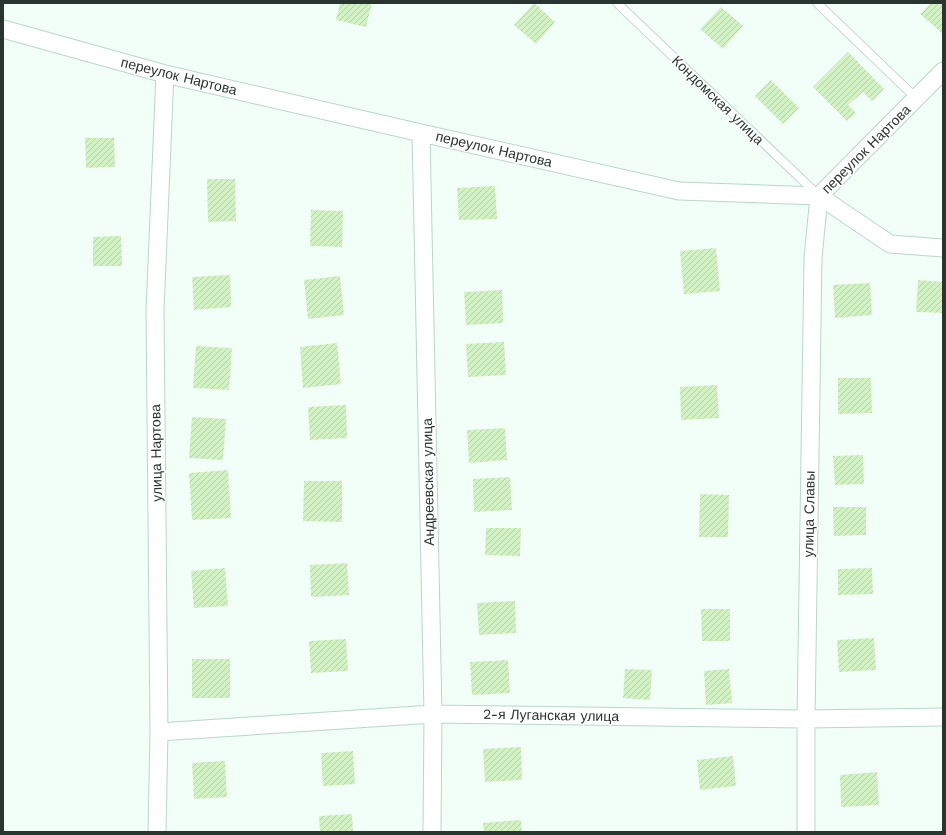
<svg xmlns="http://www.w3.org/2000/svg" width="946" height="835" font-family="'Work Sans',sans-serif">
<defs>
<pattern id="building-hatch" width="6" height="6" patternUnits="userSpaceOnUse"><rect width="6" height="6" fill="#d3f2c3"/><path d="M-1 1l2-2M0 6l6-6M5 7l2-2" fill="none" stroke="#b5d0a8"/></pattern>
</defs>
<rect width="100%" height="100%" fill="#f2fff9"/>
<path fill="url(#building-hatch)" d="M 340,3 L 372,3 L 366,27 L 336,20 Z
M 534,3 L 555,22 L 536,44 L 514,25 Z
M 931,3 L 943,3 L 943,34 L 920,14 Z
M 721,7 L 743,26 L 723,49 L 700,29 Z
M 848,52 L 884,89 L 872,101 L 863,92 L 848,105 L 856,113 L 847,121 L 813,87 Z
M 771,80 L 799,108 L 783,124 L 755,96 Z
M 85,138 L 114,138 L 115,167 L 86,168 Z
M 207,179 L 235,179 L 236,221 L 208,222 Z
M 495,186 L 497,219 L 459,220 L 457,188 Z
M 311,210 L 343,211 L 342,247 L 310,246 Z
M 121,236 L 122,266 L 93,266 L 93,237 Z
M 716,248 L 720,291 L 684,294 L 680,251 Z
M 230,275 L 231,307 L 194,310 L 192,277 Z
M 340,276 L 344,315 L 308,319 L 304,280 Z
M 918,280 L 943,282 L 943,313 L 916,312 Z
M 870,283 L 872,315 L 835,318 L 833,285 Z
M 502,290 L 503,323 L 466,325 L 464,292 Z
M 504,342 L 506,375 L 468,377 L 466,344 Z
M 337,343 L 341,384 L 303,388 L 300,347 Z
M 196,346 L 232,348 L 229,390 L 193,388 Z
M 838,378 L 871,378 L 872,413 L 838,414 Z
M 717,385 L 719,418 L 681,420 L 680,387 Z
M 346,405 L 347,438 L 310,440 L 308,407 Z
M 192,417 L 226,419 L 223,460 L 189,458 Z
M 505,428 L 507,460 L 469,463 L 467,430 Z
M 863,455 L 864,484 L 835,485 L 833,456 Z
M 228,470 L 231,518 L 192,520 L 189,473 Z
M 510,477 L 512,510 L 474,512 L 473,479 Z
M 304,481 L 342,481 L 342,522 L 303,521 Z
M 700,494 L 729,495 L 728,537 L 699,537 Z
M 833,507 L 866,507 L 866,535 L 834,536 Z
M 486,528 L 521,528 L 520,556 L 485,555 Z
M 347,563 L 349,595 L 311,597 L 310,565 Z
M 225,568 L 228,606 L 194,608 L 191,571 Z
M 872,568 L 873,594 L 838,595 L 838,569 Z
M 515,601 L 516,633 L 479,635 L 477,603 Z
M 701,609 L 730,609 L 730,641 L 702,641 Z
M 874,638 L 876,670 L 839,672 L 837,640 Z
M 346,639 L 348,671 L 311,673 L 309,641 Z
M 192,659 L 230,659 L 230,698 L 192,698 Z
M 508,660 L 510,693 L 472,695 L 470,662 Z
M 625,669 L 652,670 L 650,700 L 623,698 Z
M 729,669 L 732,703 L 706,705 L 704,671 Z
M 521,747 L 522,780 L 485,782 L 483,749 Z
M 353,751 L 355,784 L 323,786 L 321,753 Z
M 733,756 L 736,786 L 700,790 L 697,760 Z
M 225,761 L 227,797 L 194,799 L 192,763 Z
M 877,772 L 879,805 L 841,807 L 840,775 Z
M 352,814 L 353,832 L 320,832 L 319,816 Z
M 521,820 L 522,832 L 484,832 L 483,823 Z"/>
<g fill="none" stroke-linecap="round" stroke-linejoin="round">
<g stroke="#b8d7cb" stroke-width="10">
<path id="lane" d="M 617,3 L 817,194
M 817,3 L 916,98"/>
</g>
<g stroke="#b8d7cb" stroke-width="19">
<path id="street" d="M 3,29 L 165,74 L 421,133 L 679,191 L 819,196 L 943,71
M 421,133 L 433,714 L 432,832
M 159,732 L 433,714 L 806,719 L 943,717
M 157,832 L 159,732 L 155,310 L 165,74
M 806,832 L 806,719 L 813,258 L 819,196 L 890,244 L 943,248"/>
</g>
<use href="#lane" stroke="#fff" stroke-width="8"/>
<use href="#street" stroke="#fff" stroke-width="17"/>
</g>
<g text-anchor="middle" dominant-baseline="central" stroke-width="3" stroke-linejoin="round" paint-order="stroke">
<g font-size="14" fill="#293530" stroke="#fff">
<text transform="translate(179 76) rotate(14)">переулок Нартова</text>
<text transform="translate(718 100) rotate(44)">Кондомская улица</text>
<text transform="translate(494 149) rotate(13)">переулок Нартова</text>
<text transform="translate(866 149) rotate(-45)">переулок Нартова</text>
<text transform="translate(156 453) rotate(-91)">улица Нартова</text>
<text transform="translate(428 482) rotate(-91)">Андреевская улица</text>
<text transform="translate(809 514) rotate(-89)">улица Славы</text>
<text transform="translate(551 715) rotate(1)">2-я Луганская улица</text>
</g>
</g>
<rect width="946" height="835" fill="none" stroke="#293530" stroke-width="8"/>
</svg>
